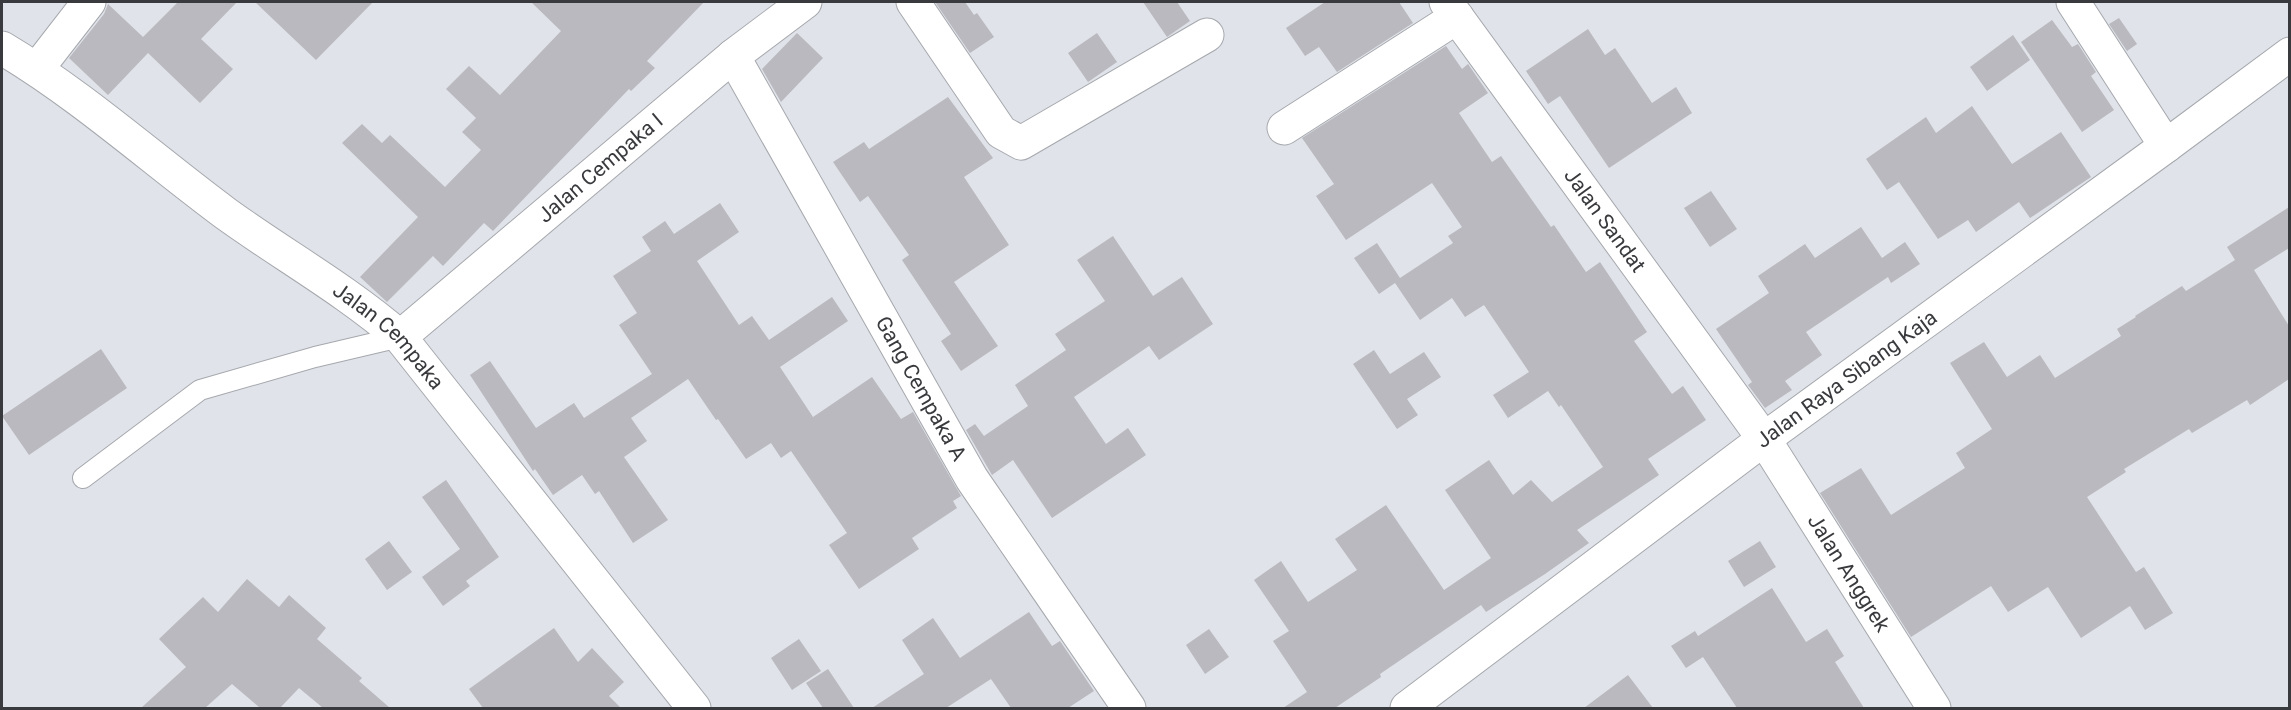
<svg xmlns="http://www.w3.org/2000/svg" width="2291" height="710" font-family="Roboto,sans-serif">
<rect width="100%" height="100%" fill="#e0e3e9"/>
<path fill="#b9b9bf" d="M 178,2 L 237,2 L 201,39 L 233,69 L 200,103 L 148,53 L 108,95 L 69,58 L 104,14 L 108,4 L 143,37 Z
M 255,2 L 373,2 L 316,60 Z
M 531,2 L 704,2 L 647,61 L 655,68 L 631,91 L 629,89 L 493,231 L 484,223 L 443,266 L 433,256 L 387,302 L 360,277 L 418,217 L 342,143 L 362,124 L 382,143 L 390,135 L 445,187 L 481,150 L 462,132 L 476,118 L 446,89 L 469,66 L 500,95 L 561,31 Z
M 935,2 L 965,2 L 974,15 L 977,13 L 994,37 L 970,53 Z
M 1143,2 L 1177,2 L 1190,21 L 1167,37 Z
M 1325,2 L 1399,2 L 1413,23 L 1337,72 L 1319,47 L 1305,56 L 1286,28 Z
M 2119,18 L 2137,44 L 2127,51 L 2109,24 Z
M 2052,20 L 2072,47 L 2078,44 L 2096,72 L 2091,76 L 2114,110 L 2082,132 L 2021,42 Z
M 1588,29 L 1605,55 L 1615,48 L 1652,103 L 1676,87 L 1692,113 L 1609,168 L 1560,96 L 1548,104 L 1526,71 Z
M 797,33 L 823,58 L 781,102 L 762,69 Z
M 1097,33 L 1117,62 L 1088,82 L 1068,53 Z
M 2013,35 L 2030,60 L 1987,91 L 1970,67 Z
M 1446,46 L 1462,69 L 1468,64 L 1488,93 L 1459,113 L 1492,162 L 1501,156 L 1551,227 L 1554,225 L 1586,272 L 1600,262 L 1647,332 L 1634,341 L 1672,394 L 1683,386 L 1706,420 L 1648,459 L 1659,475 L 1577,530 L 1589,543 L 1545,574 L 1486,612 L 1481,605 L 1380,674 L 1381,677 L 1335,708 L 1283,708 L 1307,692 L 1273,641 L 1289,631 L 1254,580 L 1281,561 L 1308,602 L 1357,570 L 1335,539 L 1386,505 L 1444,590 L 1491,558 L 1445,490 L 1489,460 L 1513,495 L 1531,480 L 1552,502 L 1603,467 L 1561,405 L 1559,407 L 1548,391 L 1508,418 L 1493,395 L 1529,372 L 1484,305 L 1465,317 L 1452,298 L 1420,320 L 1395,283 L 1379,294 L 1354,258 L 1377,243 L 1400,278 L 1453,243 L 1448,236 L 1462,227 L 1432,183 L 1346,240 L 1316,196 L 1334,184 L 1302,138 Z
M 948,97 L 993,158 L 964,177 L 1009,245 L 954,282 L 998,346 L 961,371 L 941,341 L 951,334 L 902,260 L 909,255 L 868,196 L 860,202 L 833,162 L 864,142 L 869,149 Z
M 1972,106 L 2012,164 L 2061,132 L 2091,177 L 2030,218 L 2019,202 L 1976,232 L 1968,220 L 1938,239 L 1899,182 L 1887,190 L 1866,159 L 1926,117 L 1936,133 Z
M 1711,191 L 1737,229 L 1710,247 L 1684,208 Z
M 720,203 L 739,232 L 697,261 L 739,325 L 752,316 L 769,340 L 832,297 L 848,321 L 780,367 L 813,417 L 872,377 L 901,419 L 913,412 L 961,496 L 953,501 L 957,508 L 912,538 L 919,549 L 859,589 L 829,545 L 847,533 L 791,451 L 781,458 L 771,443 L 746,459 L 718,419 L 716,420 L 688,379 L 631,418 L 647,441 L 624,457 L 668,520 L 633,543 L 599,491 L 595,494 L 582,475 L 553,495 L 535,469 L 533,471 L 470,375 L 490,361 L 536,428 L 574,403 L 584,418 L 652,374 L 619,325 L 637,313 L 613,276 L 651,251 L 642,237 L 665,221 L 674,234 Z
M 2289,207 L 2289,248 L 2254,270 L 2289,326 L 2289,379 L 2250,405 L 2247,400 L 2192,433 L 2189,429 L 2124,469 L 2126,472 L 2087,497 L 2136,572 L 2144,567 L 2173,613 L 2145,630 L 2130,606 L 2081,638 L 2048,587 L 2008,612 L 1991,586 L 1911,637 L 1820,493 L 1861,468 L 1891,515 L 1965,468 L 1956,453 L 1992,429 L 1950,363 L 1984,342 L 2007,377 L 2040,355 L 2055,378 L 2121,336 L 2117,329 L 2136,317 L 2135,316 L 2182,286 L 2186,291 L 2235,260 L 2227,247 Z
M 1861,227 L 1882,258 L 1905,242 L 1920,264 L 1891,283 L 1888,277 L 1806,332 L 1822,355 L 1785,381 L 1792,390 L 1765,408 L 1748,385 L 1752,382 L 1716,329 L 1769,293 L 1758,276 L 1805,244 L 1815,258 Z
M 1113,236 L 1153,296 L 1182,277 L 1213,324 L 1159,360 L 1149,346 L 1074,397 L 1106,444 L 1128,428 L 1146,455 L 1052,518 L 1013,460 L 992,475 L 966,430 L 975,424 L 984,436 L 1028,406 L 1015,385 L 1066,350 L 1055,334 L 1105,301 L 1077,260 Z
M 101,349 L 127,388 L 29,455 L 2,416 Z
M 1374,350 L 1390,374 L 1424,352 L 1441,377 L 1407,399 L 1418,415 L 1397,429 L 1353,364 Z
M 446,480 L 499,557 L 466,581 L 470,586 L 443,606 L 422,577 L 460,549 L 422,497 Z
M 389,541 L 412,572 L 387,590 L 365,559 Z
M 1760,541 L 1776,567 L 1744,587 L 1728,561 Z
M 247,579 L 279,607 L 289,595 L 326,628 L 317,639 L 362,678 L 359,681 L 390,708 L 323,708 L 299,688 L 280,708 L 260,708 L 232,684 L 205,708 L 141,708 L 186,667 L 159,639 L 203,597 L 218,612 Z
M 1772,588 L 1806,642 L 1827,629 L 1844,656 L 1835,662 L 1864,708 L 1737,708 L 1703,657 L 1686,668 L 1671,646 L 1695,631 L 1698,636 Z
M 1029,612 L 1052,646 L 1060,641 L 1094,691 L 1068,708 L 1011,708 L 991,679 L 946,708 L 872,708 L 924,674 L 902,640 L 933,618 L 960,658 Z
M 554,628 L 578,662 L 592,648 L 624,682 L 609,696 L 621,708 L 483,708 L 469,689 Z
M 1209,629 L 1229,657 L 1205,674 L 1186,645 Z
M 799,639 L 821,671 L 792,690 L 771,658 Z
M 828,669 L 854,708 L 823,708 L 806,683 Z
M 1628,675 L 1653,708 L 1584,708 Z"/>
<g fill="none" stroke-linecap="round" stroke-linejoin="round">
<g stroke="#a5a8ad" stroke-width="22">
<path id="lane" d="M 83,478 L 200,390 L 315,357 L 400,337"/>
</g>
<g stroke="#a5a8ad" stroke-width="35">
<g id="street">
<path d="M 913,2 L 1001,132 L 1021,143 L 1207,35"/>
<path id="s1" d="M 1446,2 L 1764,439 L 1934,708"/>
<path d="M 2073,2 L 2166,146"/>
<path id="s2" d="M 2,48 C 81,95 151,158 225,213 C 283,255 346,290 400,337 L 694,708"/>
<path id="s3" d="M 733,56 L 972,479 L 1129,708"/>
<path d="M 37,69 L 89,2"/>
<path d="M 1284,128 L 1457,17"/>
<path id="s4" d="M 400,337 L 733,56 L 805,2"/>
</g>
</g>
<g stroke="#a5a8ad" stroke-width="35">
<g id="secondary">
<path id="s5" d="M 1407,708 L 1764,439 L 2166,146 L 2290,54"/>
</g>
</g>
<use href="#lane" stroke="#fff" stroke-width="20"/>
<use href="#street" stroke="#fff" stroke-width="33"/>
<use href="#secondary" stroke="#fff" stroke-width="33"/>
</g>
<g text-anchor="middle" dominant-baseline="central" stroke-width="4.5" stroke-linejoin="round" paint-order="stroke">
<g font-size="21" fill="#393a3d" stroke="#edf0f6">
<text stroke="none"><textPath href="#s4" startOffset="262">Jalan Cempaka I</textPath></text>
<text stroke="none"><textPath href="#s1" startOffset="270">Jalan Sandat</textPath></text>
<text stroke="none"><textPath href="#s2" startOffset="483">Jalan Cempaka</textPath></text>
<text stroke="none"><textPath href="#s5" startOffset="549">Jalan Raya Sibang Kaja</textPath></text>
<text stroke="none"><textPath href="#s3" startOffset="382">Gang Cempaka A</textPath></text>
<text stroke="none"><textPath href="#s1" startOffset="699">Jalan Anggrek</textPath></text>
</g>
</g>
<rect width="2291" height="710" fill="none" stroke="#393a3d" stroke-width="6"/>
</svg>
